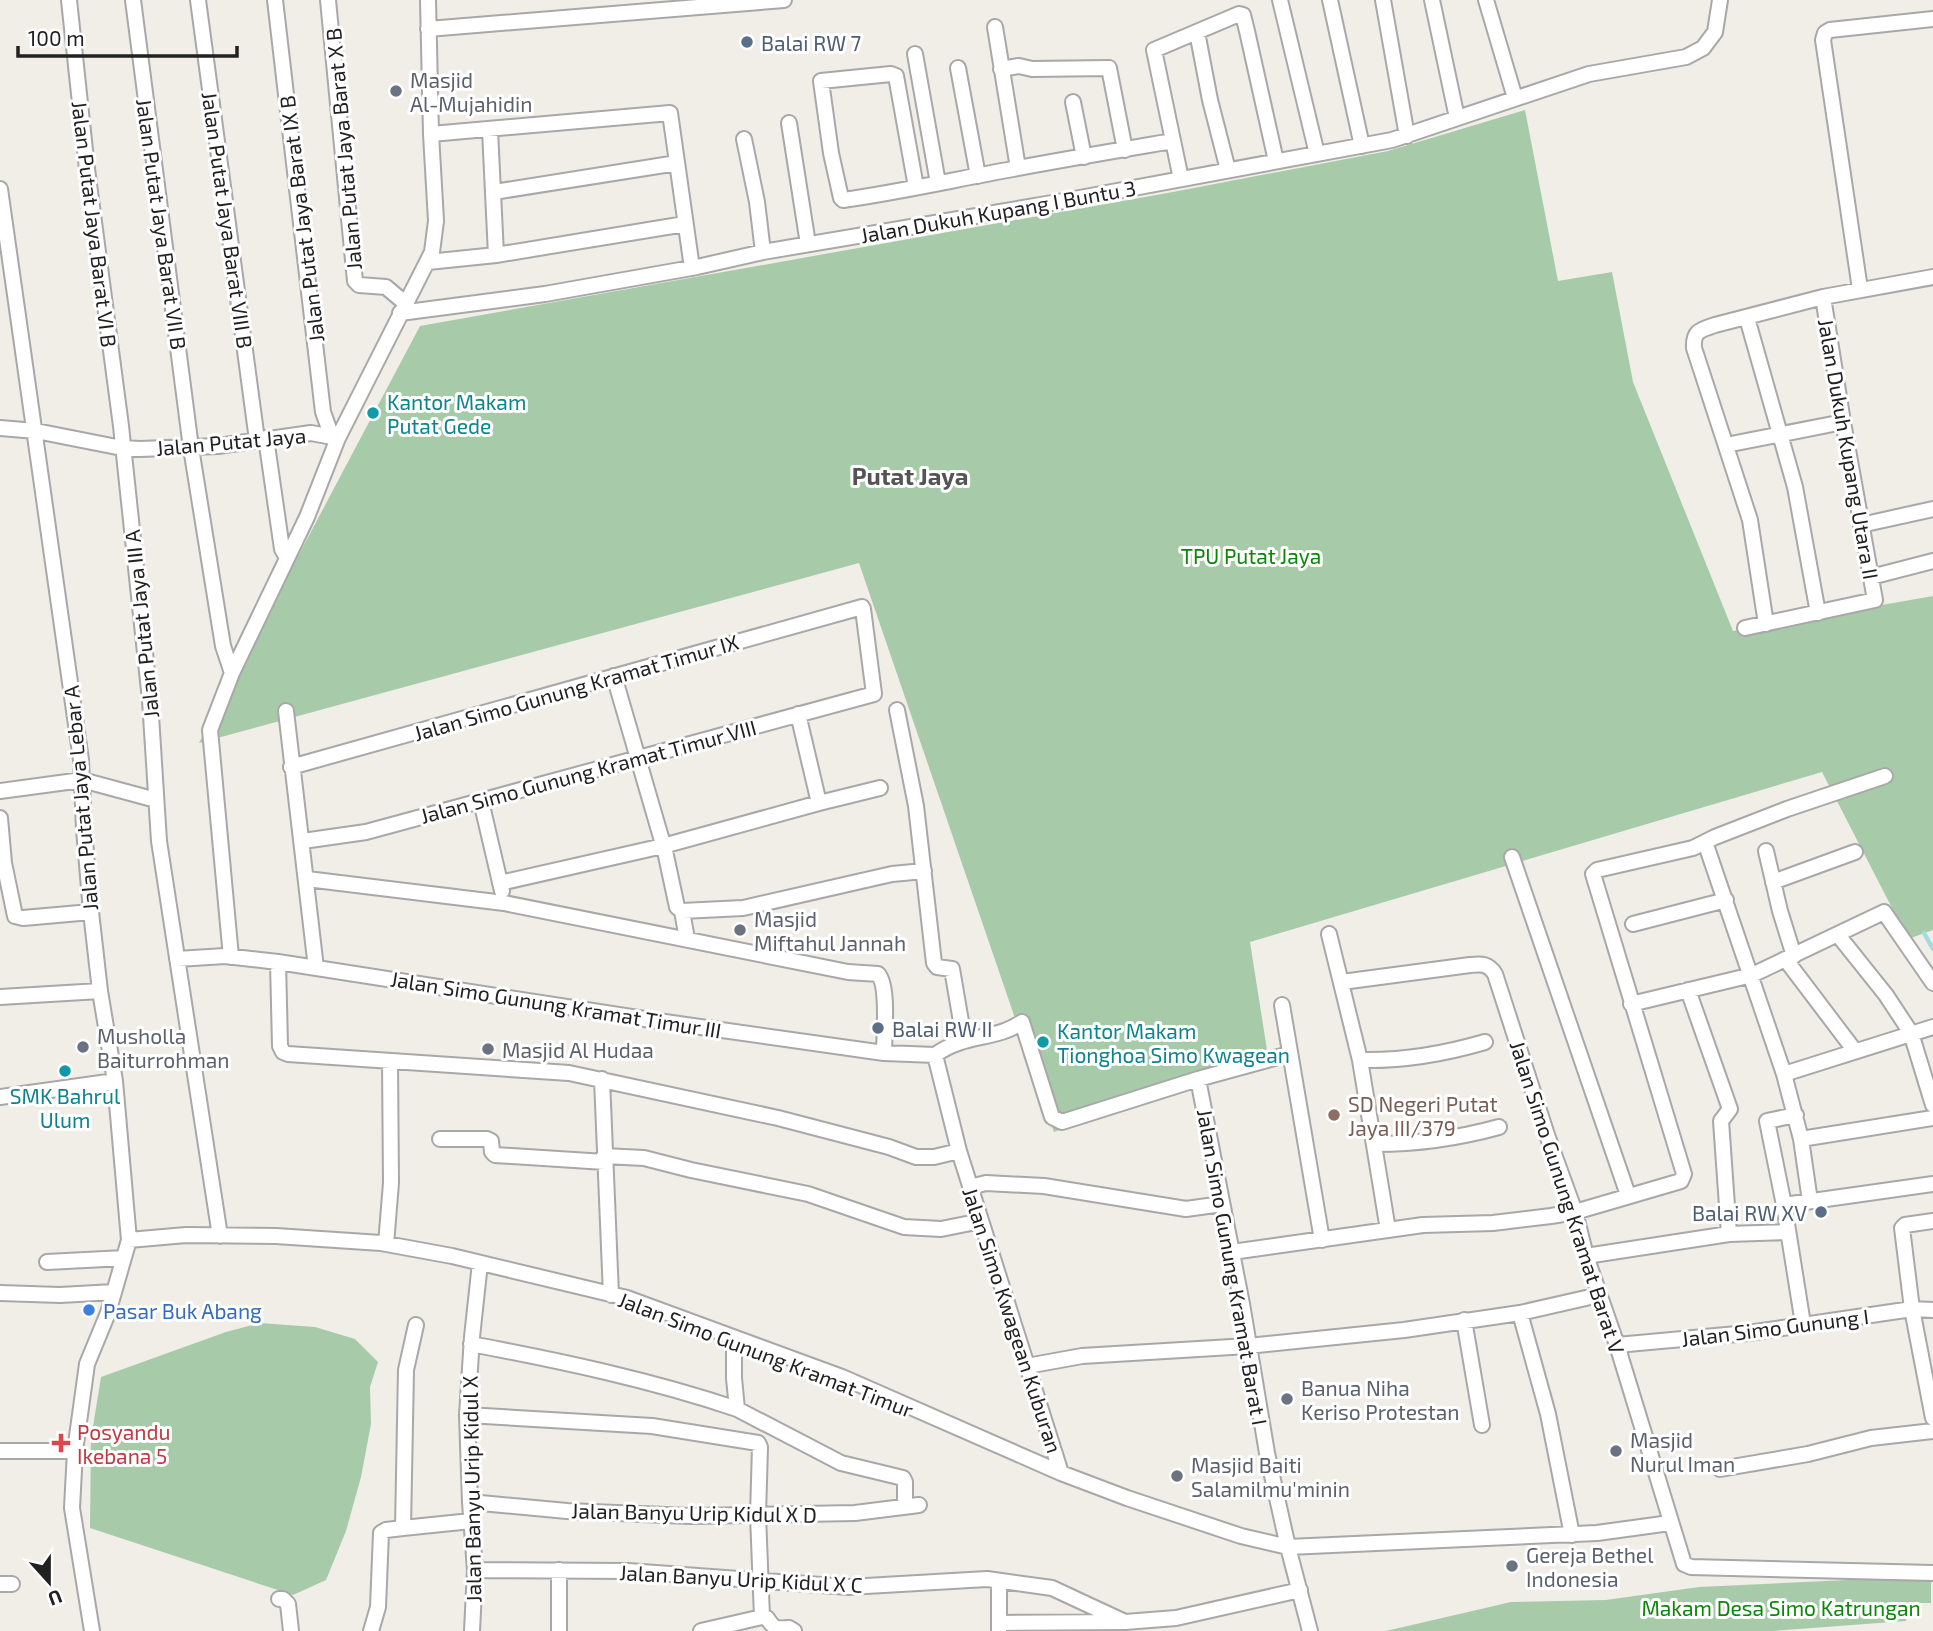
<svg xmlns="http://www.w3.org/2000/svg" width="1933" height="1631" font-family="'Exo 2',sans-serif">
<rect width="100%" height="100%" fill="#f1ede7"/>
<path fill="#a7cba9" d="M 1525,110 L 1558,281 L 1612,272 L 1633,382 L 1733,631 L 1933,596 L 1933,930 L 1908,939 L 1822,772 L 1250,942 L 1267,1050 L 1054,1132 L 859,563 L 199,743 L 420,326 L 1173,192 L 1388,151 Z
M 260,1323 L 315,1327 L 355,1339 L 378,1362 L 370,1387 L 371,1424 L 361,1477 L 346,1531 L 326,1580 L 293,1595 L 90,1528 L 91,1439 L 101,1377 L 226,1332 Z
M 1931,1576 L 1931,1603 L 1906,1603 L 1906,1621 L 1773,1631 L 1386,1631 L 1511,1602 L 1606,1600 L 1699,1587 Z"/>
<g fill="none" stroke-linecap="round" stroke-linejoin="round">
<path stroke="#a6dae1" stroke-width="4.5" d="M 1924,933 L 1933,949"/>
<g stroke="#a8a8a8" stroke-width="18">
<path id="minor" d="M 69,0 L 87,169 L 121,426 L 150,700 L 159,841 L 220,1236
M 133,0 L 191,448 L 223,646 L 232,673
M 198,0 L 257,440
M 275,0 L 323,412 L 332,437
M 328,0 L 355,281 L 359,285 L 386,287 L 405,303
M 1280,0 L 1317,154
M 1330,0 L 1362,146
M 1383,0 L 1407,136
M 1432,0 L 1457,118
M 1486,0 L 1515,98
M 995,27 L 1018,168
M 428,29 L 784,0
M 1197,32 L 1210,100 L 1228,170
M 915,54 L 938,183
M 958,68 L 978,176
M 1001,69 L 1019,66 L 1032,69 L 1109,68 L 1125,150
M 1073,102 L 1084,157
M 789,123 L 808,244
M 490,130 L 496,255
M 431,134 L 670,113 L 692,268
M 744,139 L 757,202 L 763,252
M 1181,179 L 1154,50 L 1239,14 L 1243,15 L 1247,31 L 1276,161
M 916,187 L 896,76 L 891,74 L 821,81 L 831,153 L 841,198 L 843,200 C 900,192 957,179 1013,169 C 1066,159 1120,150 1173,141
M 0,189 L 81,760 L 84,829 L 91,912 L 100,991 L 115,1081 L 129,1240 L 108,1313 L 87,1364 L 75,1451 L 72,1508 L 92,1631
M 494,192 L 677,163
M 428,262 L 496,255 L 685,224
M 1860,289 L 1823,40 L 1825,33 L 1830,30 L 1933,19
M 400,313 L 545,294 L 697,267 L 763,252 L 1058,202 L 1392,140 L 1589,74 L 1686,57 L 1703,48 L 1715,32 L 1720,0
M 1747,318 L 1795,487 L 1818,613
M 0,428 L 36,431 L 122,448 L 140,449 L 218,446 L 311,433 L 338,438
M 266,438 L 282,549 L 287,558
M 1726,445 L 1843,422
M 1861,525 L 1933,509
M 1871,577 L 1933,561
M 1766,624 L 1750,520 L 1694,348 C 1693,331 1700,330 1715,325 L 1823,297 L 1933,277
M 1745,628 L 1875,600 L 1843,422 L 1823,297
M 614,676 L 665,851 L 677,907 L 682,911 L 687,939
M 897,710 L 916,806 L 934,963 L 937,967 L 952,969 L 964,1039
M 286,711 L 316,968
M 798,714 L 819,803
M 291,767 L 862,607 L 863,609 L 874,694 L 366,832 L 303,841
M 0,791 L 82,780 L 156,800
M 481,801 L 502,891
M 0,818 L 4,863 L 15,916 L 23,918 L 91,912
M 1705,842 L 1784,1074 L 1801,1139 L 1810,1201
M 1766,851 L 1780,911 L 1794,956
M 1512,857 L 1628,1195
M 307,879 L 504,903 L 848,972 L 878,974 C 889,986 884,1035 884,1053
M 1773,882 L 1855,852
M 500,883 L 663,846 L 819,803 L 880,788
M 682,911 L 743,908 L 892,874 L 924,871
M 1633,924 L 1726,900
M 1329,934 L 1360,1060 L 1388,1230
M 1838,935 L 1886,995 L 1911,1033 L 1933,1105
M 231,957 L 210,730 L 232,673 L 307,517 L 338,438 L 432,252 L 436,221 L 431,134 L 428,0
M 177,959 L 225,956 L 278,962 L 651,1020 L 884,1053 L 935,1055
M 1786,960 L 1855,1051
M 278,962 L 280,1046 L 283,1052 L 288,1054 L 569,1073 L 778,1118 L 889,1147 L 916,1157 L 934,1157 L 959,1151
M 1342,982 L 1470,965 C 1481,964 1488,963 1495,974 L 1547,1135 L 1575,1212 L 1586,1256 L 1617,1345 L 1684,1564 L 1691,1567 L 1933,1573
M 1688,990 L 1730,1109 L 1721,1121 L 1729,1234
M 0,997 L 100,991
M 1631,1004 L 1752,975 L 1884,912 L 1933,983
M 1282,1005 L 1322,1240
M 935,1055 C 965,1033 995,1041 1022,1022 L 1052,1117 L 1062,1122 L 1198,1079 L 1289,1054
M 935,1055 L 959,1151 L 1061,1473
M 1360,1060 C 1402,1061 1444,1054 1485,1042
M 1784,1074 L 1933,1027
M 602,1079 L 611,1295
M 1198,1079 L 1242,1304 L 1267,1453 L 1288,1547 L 1597,1533 L 1670,1523
M 0,1097 L 115,1081
M 1796,1115 L 1767,1121 L 1784,1205 L 1803,1324
M 440,1139 L 487,1139 L 491,1141 L 492,1152 L 495,1155 L 605,1162
M 1801,1139 L 1933,1118
M 1375,1144 C 1417,1144 1459,1138 1499,1127
M 604,1156 L 644,1158 L 691,1170 L 808,1194 L 904,1227 L 941,1229 L 981,1221
M 970,1187 L 986,1183 L 1044,1186 L 1186,1209 L 1222,1204
M 1784,1205 L 1933,1184
M 1933,1221 L 1905,1225 L 1902,1228 L 1912,1309 L 1933,1418
M 129,1240 L 186,1235 L 276,1236 L 381,1243 L 452,1256 L 627,1298 L 842,1377 L 1061,1473 L 1127,1498 L 1241,1536 L 1288,1547 L 1310,1631
M 386,1244 L 391,1183 L 390,1062
M 1232,1252 L 1423,1225 L 1493,1223 L 1551,1216 L 1575,1212 L 1681,1181 L 1684,1174 L 1593,874 L 1597,870 L 1693,848 L 1715,837 L 1787,809 L 1885,776
M 1586,1256 L 1729,1234 L 1787,1232
M 47,1262 L 124,1258
M 0,1293 L 60,1295 L 114,1292
M 1520,1313 L 1548,1414 L 1572,1535
M 1464,1320 L 1482,1425
M 471,1344 C 561,1361 651,1380 737,1409 L 734,1378 L 734,1338
M 1617,1345 L 1748,1333 L 1912,1309 L 1933,1310
M 1027,1366 L 1082,1356 L 1248,1346 L 1404,1330 L 1520,1313 L 1599,1295
M 737,1409 L 841,1463 L 903,1478 L 905,1482 L 905,1507
M 467,1415 L 652,1426 L 758,1443 L 760,1447 L 758,1515 L 762,1617
M 0,1451 L 75,1451
M 1720,1469 L 1808,1454 L 1871,1438 L 1933,1431
M 470,1502 L 567,1511 L 690,1516 L 855,1513 L 919,1505
M 403,1528 L 471,1521
M 475,1570 L 628,1571 L 849,1587 L 987,1579 L 1052,1588 L 1125,1622
M 559,1570 L 559,1631
M 999,1581 L 999,1631
M 0,1584 L 12,1584
M 279,1599 L 283,1599 L 288,1604 L 291,1631
M 999,1623 L 1125,1622 L 1176,1618 L 1300,1590
M 371,1631 L 378,1607 L 381,1533 L 386,1530 L 403,1528 L 406,1370 L 416,1325
M 472,1631 L 475,1570 L 470,1502 L 467,1415 L 472,1337 L 480,1263
M 701,1631 L 762,1617 L 767,1618 C 774,1629 776,1629 789,1628 L 794,1631"/>
</g>
<use href="#minor" stroke="#fff" stroke-width="14"/>
</g>
<g fill="#5c6f8a" stroke="#fff" stroke-width="2.5">
<circle cx="747" cy="42" r="7"/>
<circle cx="878" cy="1028" r="7"/>
<circle cx="1821" cy="1212" r="7"/>
</g>
<g fill="#6b7280" stroke="#fff" stroke-width="2.5">
<circle cx="396" cy="91" r="7"/>
<circle cx="740" cy="930" r="7"/>
<circle cx="83" cy="1047" r="7"/>
<circle cx="488" cy="1049" r="7"/>
<circle cx="1287" cy="1399" r="7"/>
<circle cx="1616" cy="1451" r="7"/>
<circle cx="1177" cy="1476" r="7"/>
<circle cx="1512" cy="1566" r="7"/>
</g>
<g fill="#0f9aa8" stroke="#fff" stroke-width="2.5">
<circle cx="373" cy="413" r="7"/>
<circle cx="1043" cy="1042" r="7"/>
<circle cx="65" cy="1071" r="7"/>
</g>
<circle fill="#8d6e63" stroke="#fff" stroke-width="2.5" cx="1334" cy="1115" r="7"/>
<circle fill="#3f7fe0" stroke="#fff" stroke-width="2.5" cx="89" cy="1310" r="7"/>
<path fill="#e0444e" stroke="#fff" stroke-width="2.5" d="M57.5 1432.5h7v7h7v7h-7v7h-7v-7h-7v-7h7z"/>
<g text-anchor="middle" dominant-baseline="central" stroke-width="6" stroke-linejoin="round" paint-order="stroke">
<g font-size="21" fill="#4e5e75" stroke="#fff" text-anchor="start">
<text x="761" y="42">Balai RW 7</text>
<text x="892" y="1028">Balai RW II</text>
<text x="1807" y="1212" text-anchor="end">Balai RW XV</text>
</g>
<g font-size="21" fill="#5b616d" stroke="#fff" text-anchor="start">
<text x="410" y="79">Masjid<tspan x="410" dy="24">Al-Mujahidin</tspan></text>
<text x="754" y="918">Masjid<tspan x="754" dy="24">Miftahul Jannah</tspan></text>
<text x="97" y="1035">Musholla<tspan x="97" dy="24">Baiturrohman</tspan></text>
<text x="502" y="1049">Masjid Al Hudaa</text>
<text x="1301" y="1387">Banua Niha<tspan x="1301" dy="24">Keriso Protestan</tspan></text>
<text x="1630" y="1439">Masjid<tspan x="1630" dy="24">Nurul Iman</tspan></text>
<text x="1191" y="1464">Masjid Baiti<tspan x="1191" dy="24">Salamilmu'minin</tspan></text>
<text x="1526" y="1554">Gereja Bethel<tspan x="1526" dy="24">Indonesia</tspan></text>
</g>
<g font-size="21" fill="#212121" stroke="#fff">
<text transform="translate(343 149) rotate(-95)">Jalan Putat Jaya Barat X B</text>
<text transform="translate(998 211) rotate(-10)">Jalan Dukuh Kupang I Buntu 3</text>
<text transform="translate(301 219) rotate(-97)">Jalan Putat Jaya Barat IX B</text>
<text transform="translate(228 220) rotate(82)">Jalan Putat Jaya Barat VIII B</text>
<text transform="translate(95 224) rotate(83)">Jalan Putat Jaya Barat VI B</text>
<text transform="translate(162 224) rotate(82)">Jalan Putat Jaya Barat VII B</text>
<text transform="translate(231 441) rotate(-5)">Jalan Putat Jaya</text>
<text transform="translate(1849 449) rotate(80)">Jalan Dukuh Kupang Utara II</text>
<text transform="translate(141 624) rotate(-96)">Jalan Putat Jaya III A</text>
<text transform="translate(576 687) rotate(-16)">Jalan Simo Gunung Kramat Timur IX</text>
<text transform="translate(588 771) rotate(-15)">Jalan Simo Gunung Kramat Timur VIII</text>
<text transform="translate(80 798) rotate(-95)">Jalan Putat Jaya Lebar A</text>
<text transform="translate(556 1004) rotate(9)">Jalan Simo Gunung Kramat Timur III</text>
<text transform="translate(1568 1197) rotate(72)">Jalan Simo Gunung Kramat Barat V</text>
<text transform="translate(1233 1267) rotate(80)">Jalan Simo Gunung Kramat Barat I</text>
<text transform="translate(1013 1320) rotate(72)">Jalan Simo Kwagean Kuburan</text>
<text transform="translate(1775 1327) rotate(-7)">Jalan Simo Gunung I</text>
<text transform="translate(766 1354) rotate(21)">Jalan Simo Gunung Kramat Timur</text>
<text transform="translate(471 1489) rotate(-91)">Jalan Banyu Urip Kidul X</text>
<text transform="translate(694 1512) rotate(1)">Jalan Banyu Urip Kidul X D</text>
<text transform="translate(741 1578) rotate(3)">Jalan Banyu Urip Kidul X C</text>
</g>
<g font-size="21" fill="#0d838f" stroke="#fff" text-anchor="start">
<text x="387" y="401">Kantor Makam<tspan x="387" dy="24">Putat Gede</tspan></text>
<text x="1057" y="1030">Kantor Makam<tspan x="1057" dy="24">Tionghoa Simo Kwagean</tspan></text>
<text x="65" y="1095" text-anchor="middle">SMK Bahrul<tspan x="65" dy="24">Ulum</tspan></text>
</g>
<g font-size="21" fill="#0a8707" stroke="#fff">
<text x="1251" y="555">TPU Putat Jaya</text>
<text x="1781" y="1607">Makam Desa Simo Katrungan</text>
</g>
<g font-size="21" fill="#785e54" stroke="#fff" text-anchor="start">
<text x="1348" y="1103">SD Negeri Putat<tspan x="1348" dy="24">Jaya III/379</tspan></text>
</g>
<g font-size="21" fill="#366cbe" stroke="#fff" text-anchor="start">
<text x="103" y="1310">Pasar Buk Abang</text>
</g>
<g font-size="21" fill="#be3a42" stroke="#fff" text-anchor="start">
<text x="77" y="1431">Posyandu<tspan x="77" dy="24">Ikebana 5</tspan></text>
</g>
<g font-size="24" font-weight="bold" fill="#545454" stroke="#fff">
<text x="910" y="475">Putat Jaya</text>
</g>
</g>
<g transform="translate(49 1582) rotate(159)" stroke="#ffffff" stroke-width="5" paint-order="stroke">
<path d="M0-5L12 26L0 18L-12 26Z" fill="#212121"/>
<text y="-10" font-size="19" font-weight="bold" text-anchor="middle" fill="#212121">U</text>
</g>
<path d="M18 46v10h219v-10" fill="none" stroke="#212121" stroke-width="3.5"/>
<text x="28" y="46" font-size="21" fill="#212121" stroke="#ffffff" stroke-width="5" paint-order="stroke">100 m</text>
</svg>
